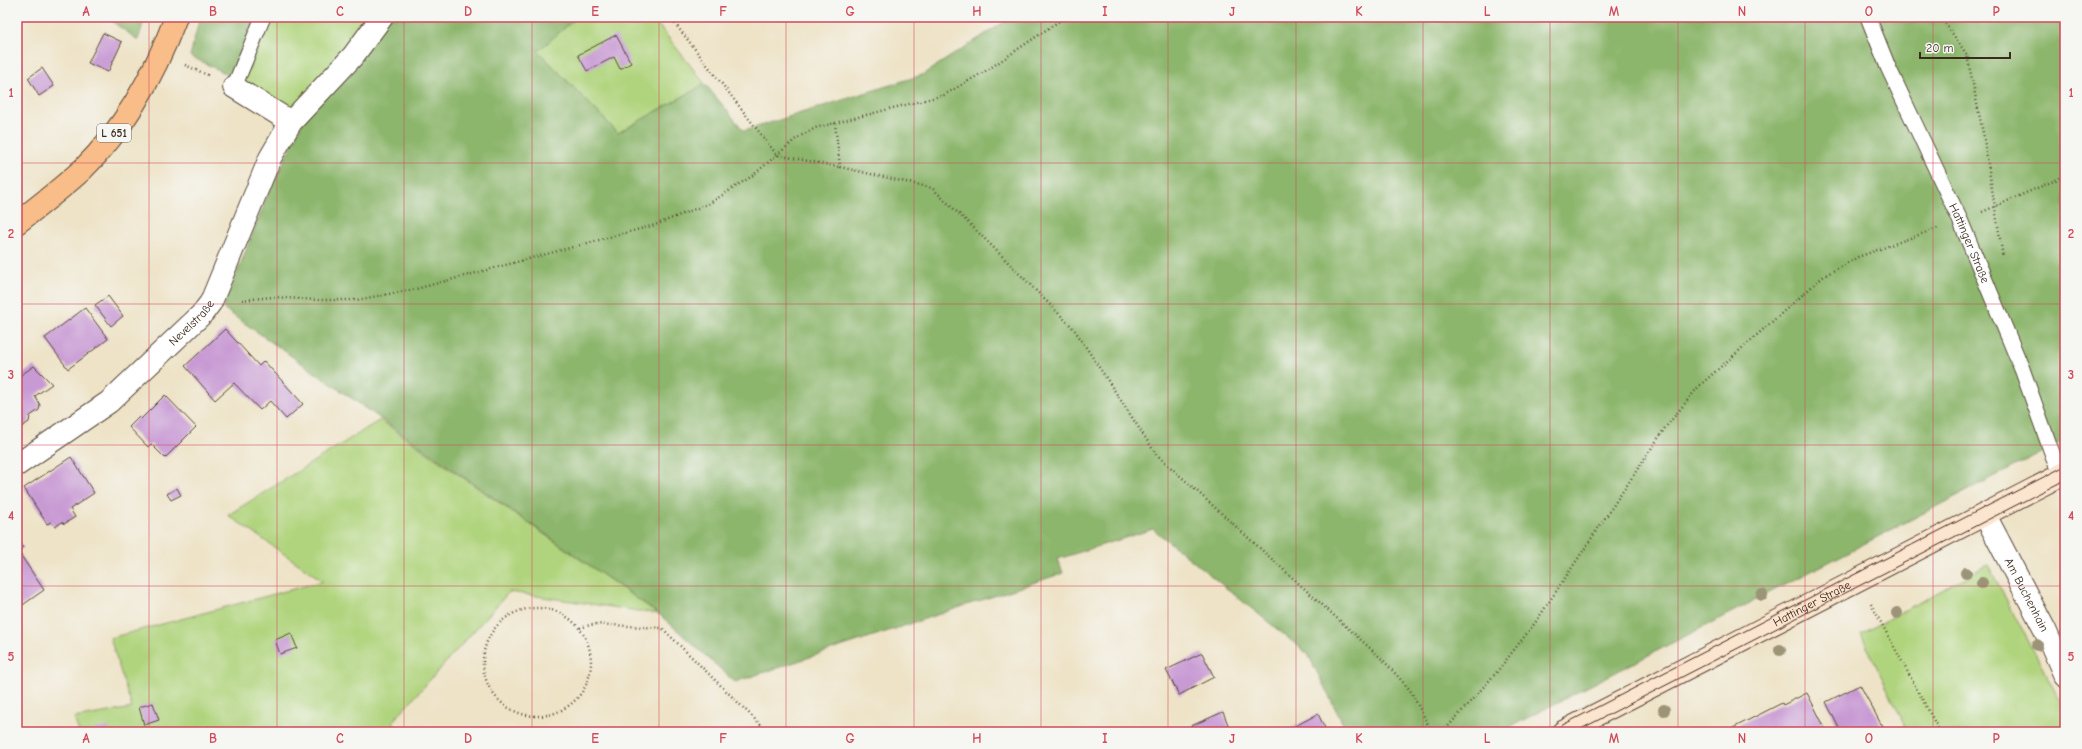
<svg xmlns="http://www.w3.org/2000/svg" width="2082" height="749" font-family="'Comic Neue',sans-serif">
<rect width="100%" height="100%" fill="#f6f6f2"/>
<filter id="ink" filterUnits="userSpaceOnUse"><feTurbulence type="fractalNoise" baseFrequency=".025" numOctaves="2"/><feDisplacementMap in="SourceGraphic" scale="8" xChannelSelector="R" yChannelSelector="G"/><feConvolveMatrix kernelMatrix="1 2 1 2 8 2 1 2 1" color-interpolation-filters="sRGB"/></filter>
<filter id="wash" filterUnits="userSpaceOnUse"><feTurbulence type="fractalNoise" baseFrequency=".012" numOctaves="4" result="noise"/><feDisplacementMap in="SourceGraphic" scale="16" xChannelSelector="R" yChannelSelector="G"/><feGaussianBlur stdDeviation="0.9" result="paint"/><feColorMatrix in="noise" values="0 0 0 0 0 0 0 0 0 0 0 0 0 0 0 0 0 1.4 0 .05"/><feComposite in="paint" operator="in"/></filter>
<g filter="url(#wash)">
<rect width="100%" height="100%" fill="#eee3c7"/>
<path fill="#b0d47d" stroke="#767f4e" d="M 272,17 L 380,17 L 302,123 L 243,82 Z
M 577,17 L 652,17 L 705,84 L 618,133 L 538,51 Z
M 380,420 L 659,614 L 509,592 L 393,721 L 399,732 L 79,732 L 74,718 L 132,708 L 110,638 L 323,581 L 228,515 Z
M 1988,565 L 2065,710 L 2065,732 L 1908,732 L 1861,634 Z"/>
<path fill="#8cb66c" stroke="#647045" d="M 106,17 L 145,17 L 138,40 Z
M 200,17 L 272,17 L 243,82 L 190,56 Z
M 380,17 L 577,17 L 538,51 L 618,133 L 705,84 L 744,131 L 922,75 L 1012,17 L 2065,17 L 2065,440 L 1500,732 L 1347,732 L 1308,654 L 1153,529 L 1058,559 L 1063,573 L 735,682 L 659,614 L 223,308 L 268,195 L 302,123 Z"/>
<g id="blocks">
<path fill="#c89ad4" d="M 103,33 L 122,42 L 108,72 L 88,63 Z
M 616,35 L 631,63 L 620,69 L 614,57 L 587,71 L 578,55 Z
M 42,68 L 54,86 L 39,96 L 28,78 Z
M 108,296 L 123,316 L 111,326 L 95,305 Z
M 85,308 L 108,339 L 68,369 L 45,338 Z
M 225,329 L 259,366 L 264,361 L 303,404 L 286,419 L 270,401 L 260,410 L 234,383 L 215,400 L 185,366 Z
M 34,366 L 52,384 L 35,396 L 40,405 L 39,410 L 30,416 L 29,422 L 17,430 L 17,370 L 21,375 Z
M 165,395 L 196,427 L 165,458 L 151,444 L 148,447 L 129,427 L 139,417 L 141,419 Z
M 71,457 L 94,493 L 70,509 L 75,517 L 64,524 L 62,522 L 55,527 L 51,522 L 47,524 L 24,488 Z
M 177,488 L 181,495 L 171,500 L 167,494 Z
M 17,538 L 23,548 L 18,551 L 44,590 L 17,609 Z
M 291,633 L 297,648 L 280,654 L 275,640 Z
M 1202,653 L 1214,677 L 1179,695 L 1166,670 Z
M 1860,685 L 1881,724 L 1882,724 L 1886,732 L 1841,732 L 1826,702 Z
M 1807,693 L 1825,728 L 1817,732 L 1725,732 L 1782,703 L 1783,705 Z
M 153,703 L 159,720 L 144,725 L 139,707 Z
M 1223,712 L 1231,732 L 1187,732 L 1192,729 L 1191,726 Z
M 1318,714 L 1327,732 L 1284,732 Z
M 109,727 L 110,732 L 94,732 L 94,729 Z"/>
</g>
</g>
<g filter="url(#ink)">
<use href="#blocks" fill-opacity="0" stroke="#564637" stroke-width="1"/>
<g fill="none" stroke-linecap="round" stroke-linejoin="round">
<g stroke="#564637" stroke-width="17">
<g id="service">
<path id="s1" d="M 1868,17 L 1888,67 L 1960,220 L 2022,369 L 2060,475"/>
<path d="M 234,87 L 263,17"/>
</g>
</g>
<g stroke="#564637" stroke-width="24">
<g id="minor">
<path d="M 234,87 L 291,122"/>
<path id="s2" d="M 17,465 L 109,402 L 202,314 L 211,302 L 270,158 L 291,122 L 353,56 L 382,17"/>
<path id="s3" d="M 1985,515 L 2045,630 L 2065,676"/>
</g>
</g>
<g stroke="#564637" stroke-width="24">
<g id="secondary">
<path id="s4" d="M 1563,732 L 2065,473"/>
</g>
</g>
<g stroke="#564637" stroke-width="24">
<path id="primary" d="M 17,223 C 39,206 62,188 83,169 C 126,127 155,73 176,17"/>
</g>
<path stroke="#564637" stroke-width="2.5" stroke-dasharray="1 3" stroke-linecap="butt" d="M 670,17 L 777,155 L 840,167
M 1941,17 L 1967,55 L 1983,133 L 2003,257
M 185,65 L 210,76
M 835,123 L 944,95 L 989,69 L 1065,17
M 1982,212 L 2065,176
M 242,300 L 273,297 L 316,300 L 356,300 L 416,289 L 655,225 L 710,203 L 752,176 L 797,138 L 815,128 L 835,123 L 840,167 L 932,188 L 982,236 L 1074,329 L 1156,454 L 1383,660 L 1410,690 L 1432,732
M 1871,604 L 1940,732
M483 662a54 54 0 1 1 108 0a54 54 0 1 1-108 0Z
M 580,628 L 594,624 L 662,628 L 768,732
M 1443,732 L 1496,673 L 1535,623 L 1665,428 L 1699,386 L 1824,276 L 1858,257 L 1938,228"/>
<use href="#service" stroke="#fff" stroke-width="15"/>
<use href="#minor" stroke="#fff" stroke-width="22"/>
<use href="#secondary" stroke="#fce5cf" stroke-width="22"/>
<use href="#primary" stroke="#f8bd88" stroke-width="22"/>
<path stroke="#3b2a1e" stroke-width="1" d="M 1549,732 L 2065,466
M 1575,732 L 2065,480"/>
</g>
<g fill="#9c9477">
<circle cx="1966" cy="573" r="6"/>
<circle cx="1982" cy="583" r="6"/>
<circle cx="1762" cy="595" r="6"/>
<circle cx="1897" cy="613" r="6"/>
<circle cx="2037" cy="645" r="6"/>
<circle cx="1780" cy="650" r="6"/>
<circle cx="1664" cy="710" r="6"/>
</g>
</g>
<path fill="none" stroke="#d1495b" stroke-width="1" stroke-opacity="0.55" d="M 149,17 L 149,732M 277,17 L 277,732M 404,17 L 404,732M 532,17 L 532,732M 659,17 L 659,732M 786,17 L 786,732M 914,17 L 914,732M 1041,17 L 1041,732M 1168,17 L 1168,732M 1296,17 L 1296,732M 1423,17 L 1423,732M 1550,17 L 1550,732M 1678,17 L 1678,732M 1805,17 L 1805,732M 1933,17 L 1933,732M 17,163 L 2065,163M 17,304 L 2065,304M 17,445 L 2065,445M 17,586 L 2065,586"/>
<g text-anchor="middle" dominant-baseline="central" stroke-width="3" stroke-linejoin="round" paint-order="stroke">
<rect fill="#f6f6f2" stroke="#73675e" stroke-width="1" x="97" y="124" width="34" height="18" rx="3"/>
<g font-size="11" font-weight="bold" fill="#3b2a1e">
<text x="114" y="133">L 651</text>
</g>
<g font-size="12" fill="#3b2a1e" stroke="#f6f6f2">
<text stroke="none"><textPath href="#s1" startOffset="248">Hattinger Straße</textPath></text>
<text stroke="none"><textPath href="#s2" startOffset="226">Nevelstraße</textPath></text>
<text stroke="none"><textPath href="#s3" startOffset="90">Am Buchenhain</textPath></text>
<text stroke="none"><textPath href="#s4" startOffset="280">Hattinger Straße</textPath></text>
</g>
</g>
<rect width="2082" height="749" fill="none" stroke="#f6f6f2" stroke-width="44"/>
<path d="M1920 52v6h90v-6" fill="none" stroke="#3b2a1e" stroke-width="2"/>
<text x="1926" y="52" font-size="12" fill="#3b2a1e" stroke="#f6f6f2" stroke-width="3" paint-order="stroke">20 m</text>
<rect x="22" y="22" width="2038" height="705" fill="none" stroke="#d1495b" stroke-width="1.5"/>
<g font-size="13" text-anchor="middle" font-weight="bold" fill="#d1495b">
<text x="86" y="16">A</text>
<text x="213" y="16">B</text>
<text x="340" y="16">C</text>
<text x="468" y="16">D</text>
<text x="595" y="16">E</text>
<text x="723" y="16">F</text>
<text x="850" y="16">G</text>
<text x="977" y="16">H</text>
<text x="1105" y="16">I</text>
<text x="1232" y="16">J</text>
<text x="1359" y="16">K</text>
<text x="1487" y="16">L</text>
<text x="1614" y="16">M</text>
<text x="1742" y="16">N</text>
<text x="1869" y="16">O</text>
<text x="1996" y="16">P</text>
<text x="11" y="97">1</text>
<text x="2071" y="97">1</text>
<text x="11" y="238">2</text>
<text x="2071" y="238">2</text>
<text x="11" y="379">3</text>
<text x="2071" y="379">3</text>
<text x="11" y="520">4</text>
<text x="2071" y="520">4</text>
<text x="11" y="661">5</text>
<text x="2071" y="661">5</text>
<text x="86" y="743">A</text>
<text x="213" y="743">B</text>
<text x="340" y="743">C</text>
<text x="468" y="743">D</text>
<text x="595" y="743">E</text>
<text x="723" y="743">F</text>
<text x="850" y="743">G</text>
<text x="977" y="743">H</text>
<text x="1105" y="743">I</text>
<text x="1232" y="743">J</text>
<text x="1359" y="743">K</text>
<text x="1487" y="743">L</text>
<text x="1614" y="743">M</text>
<text x="1742" y="743">N</text>
<text x="1869" y="743">O</text>
<text x="1996" y="743">P</text>
</g>
</svg>
